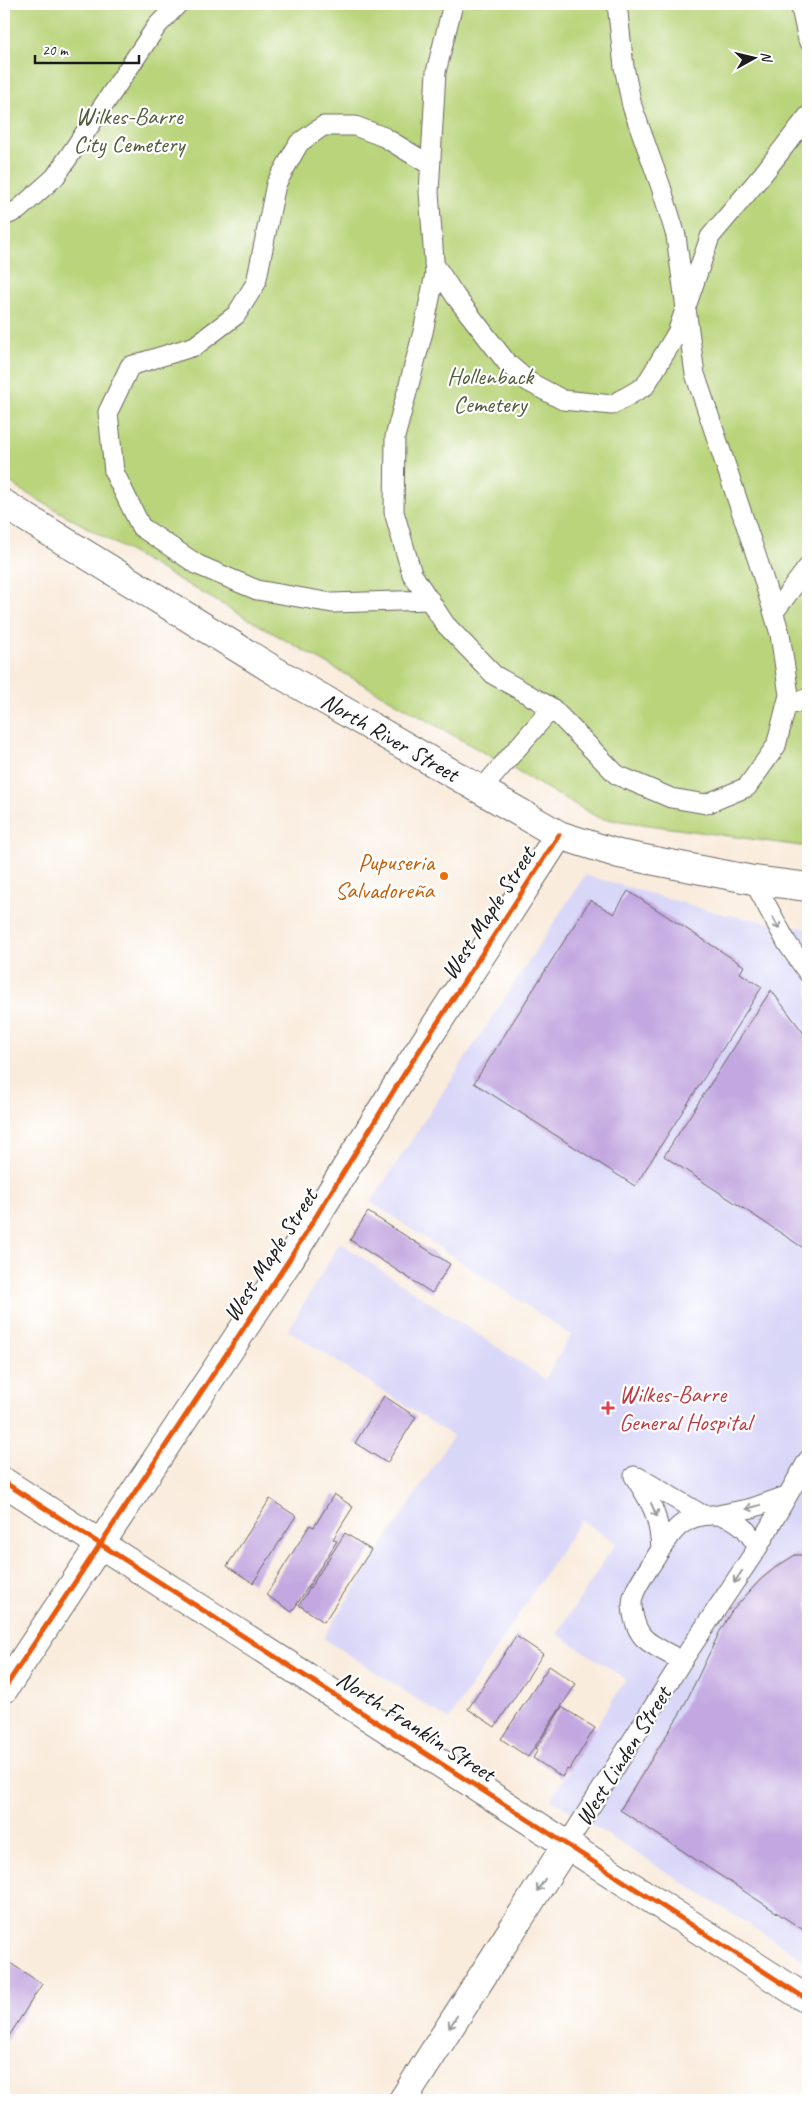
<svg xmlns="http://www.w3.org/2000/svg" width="812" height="2104" font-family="Caveat,sans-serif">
<rect width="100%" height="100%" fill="#fff"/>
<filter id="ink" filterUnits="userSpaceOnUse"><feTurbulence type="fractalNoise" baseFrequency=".02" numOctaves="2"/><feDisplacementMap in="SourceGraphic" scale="10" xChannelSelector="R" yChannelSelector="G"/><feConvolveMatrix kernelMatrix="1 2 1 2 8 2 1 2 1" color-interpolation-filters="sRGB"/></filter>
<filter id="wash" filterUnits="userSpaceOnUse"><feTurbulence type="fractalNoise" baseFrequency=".0096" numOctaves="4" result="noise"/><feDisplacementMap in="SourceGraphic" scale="20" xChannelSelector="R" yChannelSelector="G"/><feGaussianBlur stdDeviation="1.12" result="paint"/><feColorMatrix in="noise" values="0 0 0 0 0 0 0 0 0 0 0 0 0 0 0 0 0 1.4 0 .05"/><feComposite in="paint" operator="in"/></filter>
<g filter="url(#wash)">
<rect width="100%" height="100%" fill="#f9ecdd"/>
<path fill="#d9d7f8" d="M 585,875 L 722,914 L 808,929 L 808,1962 L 551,1799 L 626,1679 L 557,1634 L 616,1543 L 581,1520 L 449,1720 L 323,1638 L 453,1436 L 288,1330 L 340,1243 L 545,1379 L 571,1335 L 371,1202 Z"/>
<path fill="#b9d47a" stroke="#6a784b" d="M 4,4 L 808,4 L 808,847 L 599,818 L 21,490 L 4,477 Z"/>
<g id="blocks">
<path fill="#c2a7e0" d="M 628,891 L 744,966 L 740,973 L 762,987 L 635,1186 L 474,1083 L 590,900 L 614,914 Z
M 771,990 L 808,1039 L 808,1251 L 664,1156 Z
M 368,1212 L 450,1264 L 432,1293 L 350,1240 Z
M 384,1396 L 416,1417 L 387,1463 L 355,1443 Z
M 334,1494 L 353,1507 L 333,1539 L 337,1541 L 292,1612 L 266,1595 L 310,1525 L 314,1527 Z
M 270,1499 L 296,1516 L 253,1583 L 227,1566 Z
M 345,1533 L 371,1550 L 324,1622 L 299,1605 Z
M 795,1555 L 808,1555 L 808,1933 L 620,1810 L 682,1710 L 720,1631 L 731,1612 L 760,1580 L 776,1567 Z
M 516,1636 L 543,1654 L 495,1727 L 468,1709 Z
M 549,1666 L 576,1684 L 528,1757 L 501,1739 Z
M 562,1707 L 595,1728 L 569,1770 L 567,1769 L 562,1777 L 533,1758 L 538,1750 L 536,1748 Z
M 4,1959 L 42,1984 L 4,2044 Z"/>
</g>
</g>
<g filter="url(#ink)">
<use href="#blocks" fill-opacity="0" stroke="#696560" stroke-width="1"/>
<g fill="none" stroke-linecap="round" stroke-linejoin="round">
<g stroke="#696560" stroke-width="21">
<path id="lane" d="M 453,4 L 436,72 L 429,192 L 435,274 L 423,332 L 395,437 L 394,512 L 412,574 L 445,624 L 494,675 L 552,708 L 481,790
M 800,4 L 808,40
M 4,216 L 18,210 L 55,177 L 157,26 L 178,4
M 434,264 L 456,297 L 507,363 L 529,382 L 563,400 L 612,405 L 645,386 L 677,333 L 710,237 L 763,174 L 808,116
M 430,600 L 332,603 L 257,590 L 198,565 L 141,527 L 114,472 L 108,412 L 130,366 L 195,346 L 236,315 L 256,283 L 276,184 L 299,143 L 323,126 L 355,126 L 384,137 L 430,165
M 774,612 L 808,567
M 787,706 L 808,698
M 552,708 L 617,775 L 671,798 L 706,804 L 747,787 L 776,746 L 789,695 L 780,634 L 759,564 L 695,374 L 676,236 L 661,187 L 632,106 L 624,67 L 617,4
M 753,880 L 787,943 L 808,973
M 634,1476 C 652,1504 659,1515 661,1549
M 638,1477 L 701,1514
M 718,1515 L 752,1508 L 786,1496
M 682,1661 C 672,1655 651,1646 643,1637 C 635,1628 630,1609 633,1597 C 637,1583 648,1570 656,1557 C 671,1533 682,1514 714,1515 C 724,1515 734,1519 742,1526 C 748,1531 753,1540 758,1547
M 567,1844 L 682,1661 L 758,1547 L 808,1460"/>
</g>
<g stroke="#696560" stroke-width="30">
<path id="street" d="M 4,1482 L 808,2000
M 4,1689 L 289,1260 L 401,1079 L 559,835
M 403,2100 L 567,1844"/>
</g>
<g stroke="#696560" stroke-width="30">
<path id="primary" d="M 4,504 L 280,674 L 559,835 L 619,854 L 753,880 L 808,887"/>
</g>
<use href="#lane" stroke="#fff" stroke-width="19"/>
<use href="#street" stroke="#fff" stroke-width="28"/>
<use href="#primary" stroke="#fff" stroke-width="28"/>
<g stroke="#fff" stroke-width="8">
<path id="cycleway" d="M 4,1482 L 808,2000
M 4,1689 L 289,1260 L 401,1079 L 559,835"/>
</g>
<use href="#cycleway" stroke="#e8590c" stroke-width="5"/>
</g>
<defs><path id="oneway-shaft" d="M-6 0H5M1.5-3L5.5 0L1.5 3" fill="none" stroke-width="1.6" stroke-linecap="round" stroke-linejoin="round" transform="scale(1.25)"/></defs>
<g stroke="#999">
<use href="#oneway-shaft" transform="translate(776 923) rotate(61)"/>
<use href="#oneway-shaft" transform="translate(753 1507) rotate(164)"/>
<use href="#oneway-shaft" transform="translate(654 1510) rotate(67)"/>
<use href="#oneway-shaft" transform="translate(738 1577) rotate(124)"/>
<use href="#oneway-shaft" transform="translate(541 1885) rotate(123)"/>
<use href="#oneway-shaft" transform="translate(453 2022) rotate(123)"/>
</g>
</g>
<circle fill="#e8710a" stroke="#fff" stroke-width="2" cx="444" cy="876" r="5"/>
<path fill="#e0444e" stroke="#fff" stroke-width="2" d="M605.5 1400.5h5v5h5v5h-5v5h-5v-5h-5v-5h5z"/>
<g text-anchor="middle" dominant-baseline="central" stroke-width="4.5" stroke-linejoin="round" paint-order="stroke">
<g font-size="24" fill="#535c3d" stroke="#fff">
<text x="129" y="116">Wilkes-Barre<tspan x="129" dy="28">City Cemetery</tspan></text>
<text x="490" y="376">Hollenback<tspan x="490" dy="28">Cemetery</tspan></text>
</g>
<g font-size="24" fill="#1c1c1c" stroke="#fff">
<text transform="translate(390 737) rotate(30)">North River Street</text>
<text transform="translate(488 913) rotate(-57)">West Maple Street</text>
<text transform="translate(270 1255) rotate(-57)">West Maple Street</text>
<text transform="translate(416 1726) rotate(33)">North Franklin Street</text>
<text transform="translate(623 1756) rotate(-58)">West Linden Street</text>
</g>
<g font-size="24" fill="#c56008" stroke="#fff" text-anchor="end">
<text x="434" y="862">Pupuseria<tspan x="434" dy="28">Salvadoreña</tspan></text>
</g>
<g font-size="24" fill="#be3a42" stroke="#fff" text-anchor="start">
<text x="619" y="1394">Wilkes-Barre<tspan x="619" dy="28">General Hospital</tspan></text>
</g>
</g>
<rect width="812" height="2104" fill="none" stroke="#fff" stroke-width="20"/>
<g transform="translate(754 58) rotate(82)" stroke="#ffffff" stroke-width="4" paint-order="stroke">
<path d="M0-4L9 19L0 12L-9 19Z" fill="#1c1c1c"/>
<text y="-8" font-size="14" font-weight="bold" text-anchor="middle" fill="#1c1c1c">N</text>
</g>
<path d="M35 55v8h104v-8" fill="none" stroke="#1c1c1c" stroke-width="2.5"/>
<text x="42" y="55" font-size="15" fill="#1c1c1c" stroke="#ffffff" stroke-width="4" paint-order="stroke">20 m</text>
</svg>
